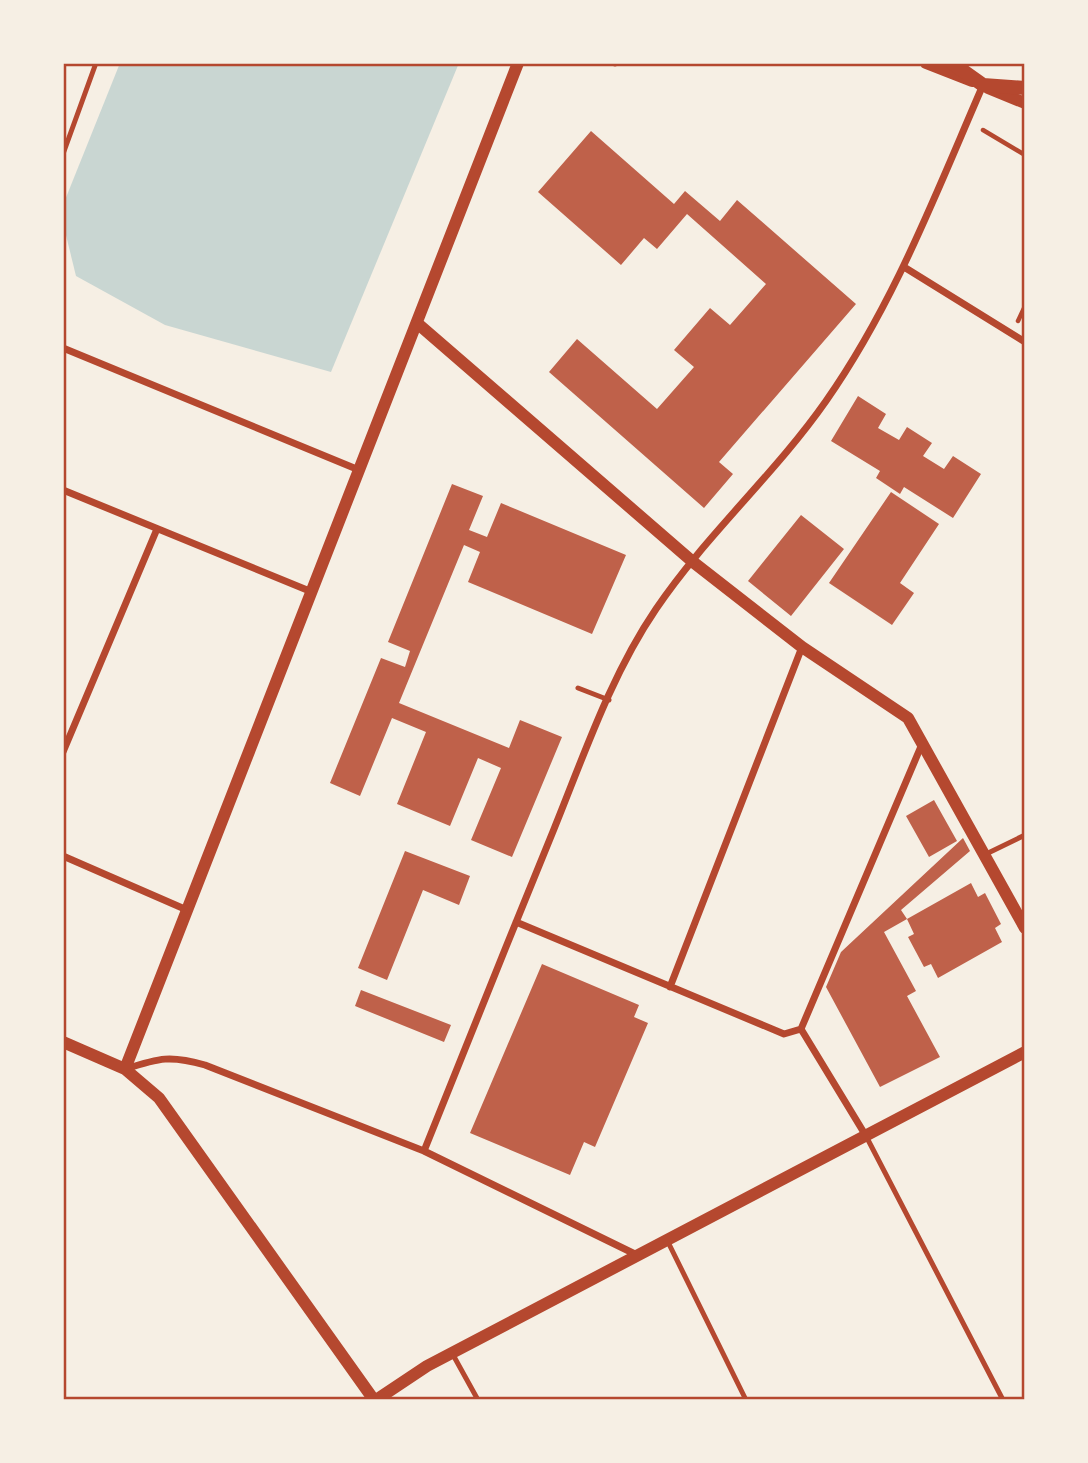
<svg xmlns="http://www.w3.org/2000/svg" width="1088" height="1463" font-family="'DejaVu Sans',sans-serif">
<rect width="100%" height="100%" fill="#f6efe4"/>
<path fill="#c9d6d2" d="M 120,63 L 459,63 L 331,372 L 165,325 L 76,276 L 63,223 L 63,205 Z"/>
<path fill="#bf614a" d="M 591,131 L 674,204 L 685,191 L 720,221 L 737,200 L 856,304 L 719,462 L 733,474 L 704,508 L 549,372 L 577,339 L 657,409 L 694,367 L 674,350 L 710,308 L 730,325 L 766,284 L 687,214 L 657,249 L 644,238 L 621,265 L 538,192 Z
M 858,396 L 886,414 L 878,428 L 899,440 L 907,427 L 932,443 L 923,456 L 944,469 L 953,456 L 981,474 L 953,518 L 904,487 L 900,494 L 876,478 L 880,471 L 831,441 Z
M 452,484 L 483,496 L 469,530 L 487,537 L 501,503 L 626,555 L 592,634 L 468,582 L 480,552 L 464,545 L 399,703 L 509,748 L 520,720 L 562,737 L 512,857 L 471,840 L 501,768 L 478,758 L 450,826 L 397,804 L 426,732 L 392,718 L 360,796 L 330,783 L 381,658 L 405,667 L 410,651 L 388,642 Z
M 891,492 L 939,524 L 900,583 L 914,593 L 892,625 L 829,583 Z
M 801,515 L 844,549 L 791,616 L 748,581 Z
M 934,800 L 957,841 L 929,857 L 906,816 Z
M 963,838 L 970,851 L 901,910 L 907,919 L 884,932 L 916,991 L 907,996 L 940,1057 L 880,1087 L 826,987 L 841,952 Z
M 405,851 L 470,876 L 459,905 L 423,890 L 387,980 L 358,968 Z
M 971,883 L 978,897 L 985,893 L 1001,924 L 995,928 L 1002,942 L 938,978 L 931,964 L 924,967 L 908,937 L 914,934 L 907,919 Z
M 542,964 L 639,1005 L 634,1017 L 648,1023 L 595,1147 L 584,1142 L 570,1175 L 470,1133 Z
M 361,990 L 451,1025 L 444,1042 L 355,1006 Z"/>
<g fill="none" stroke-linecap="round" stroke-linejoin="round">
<path stroke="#b5482f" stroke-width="4.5" d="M 983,130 L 1025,155
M 1018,321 L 1025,306"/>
<path stroke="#b5482f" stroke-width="5" d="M 615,64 L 615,63
M 63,154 L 96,63
M 578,688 L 609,700
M 984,855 L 1025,835
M 866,1136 L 1003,1400
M 667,1240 L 746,1400
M 452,1353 L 478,1400"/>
<path stroke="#b5482f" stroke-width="7" d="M 904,267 L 1025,342
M 63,348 L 359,470
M 63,490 L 312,592
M 63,752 L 157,529
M 63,856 L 187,910
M 516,922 L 784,1034 L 801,1029
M 670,987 L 802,647
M 801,1029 L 922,744
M 801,1029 L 866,1136
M 125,1069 C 160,1058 170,1055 205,1065 L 424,1151 L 637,1255
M 424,1151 C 467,1044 510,936 554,829 C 584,755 611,675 656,609 C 706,535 775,474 826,401 C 894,304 936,193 983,85"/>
<path stroke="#b5482f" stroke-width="12" d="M 926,63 L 972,81
M 988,88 L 1025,103
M 417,323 L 693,562 L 802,647 L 908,718 L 1025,928
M 63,1042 L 125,1069 L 159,1098 L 374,1400
M 125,1069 L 518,63
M 376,1400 L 427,1366 L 1025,1052"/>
<path stroke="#b5482f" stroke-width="14" d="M 952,63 L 983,85 L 1025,88"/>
</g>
<rect width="1088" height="1463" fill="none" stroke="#f6efe4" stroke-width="130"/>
<rect x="65" y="65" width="958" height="1333" fill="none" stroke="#b5482f" stroke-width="2.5"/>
</svg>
